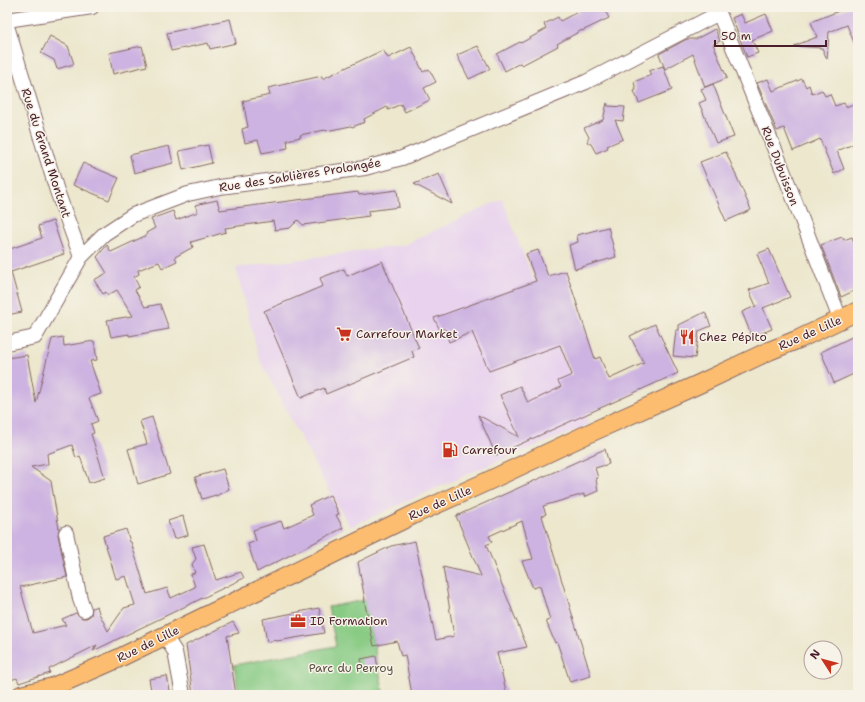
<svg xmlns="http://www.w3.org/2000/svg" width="865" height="702" font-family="'Shantell Sans',sans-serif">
<rect width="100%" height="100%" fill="#f7f3e8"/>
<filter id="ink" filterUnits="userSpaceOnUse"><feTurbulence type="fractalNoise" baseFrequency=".025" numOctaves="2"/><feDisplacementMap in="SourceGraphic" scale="8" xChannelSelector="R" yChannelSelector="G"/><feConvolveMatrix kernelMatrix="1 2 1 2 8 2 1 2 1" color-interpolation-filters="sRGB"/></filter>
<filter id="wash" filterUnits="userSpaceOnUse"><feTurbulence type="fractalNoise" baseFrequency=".012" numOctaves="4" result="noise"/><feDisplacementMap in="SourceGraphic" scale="16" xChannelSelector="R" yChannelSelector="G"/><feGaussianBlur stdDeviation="0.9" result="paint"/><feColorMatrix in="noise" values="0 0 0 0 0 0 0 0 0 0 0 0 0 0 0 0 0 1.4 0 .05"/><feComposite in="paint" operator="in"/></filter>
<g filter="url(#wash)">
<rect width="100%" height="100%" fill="#ece7cd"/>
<path fill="#e8d2ee" d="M 502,199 L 589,425 L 472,472 L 350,527 L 322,478 L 260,361 L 236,268 L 404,245 Z"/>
<path fill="#87ca83" stroke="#687457" d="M 365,600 L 384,695 L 239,695 L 234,665 L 336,646 L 328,607 Z"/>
<g id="blocks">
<path fill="#cdb3e1" d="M 587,7 L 603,7 L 609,18 L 582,31 L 582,30 L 557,44 L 558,46 L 522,65 L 520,63 L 505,71 L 497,54 L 520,42 L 521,43 L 546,29 L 544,24 L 558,17 L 560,21 Z
M 849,7 L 858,7 L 858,50 L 857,50 L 847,25 L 829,32 L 827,59 L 822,48 L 794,46 L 817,37 L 811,22 Z
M 741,14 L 745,23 L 766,14 L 773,31 L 752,40 L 758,53 L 747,57 L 732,18 Z
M 230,19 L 236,43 L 210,49 L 208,43 L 171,51 L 167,33 Z
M 715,29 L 720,41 L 713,44 L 727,78 L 705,87 L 693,54 L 665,69 L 659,54 L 687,39 L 696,39 Z
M 50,36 L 68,46 L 74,64 L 57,69 L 54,60 L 41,53 Z
M 142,46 L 147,66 L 113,74 L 109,53 Z
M 478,46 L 490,69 L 469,79 L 457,55 Z
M 411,47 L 423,72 L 429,69 L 436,82 L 424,88 L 430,100 L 405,112 L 401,104 L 388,110 L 387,107 L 364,119 L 365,122 L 352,127 L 351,126 L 326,131 L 325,130 L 300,135 L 301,137 L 287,140 L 288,148 L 262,153 L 258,140 L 245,143 L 242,129 L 248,127 L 243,101 L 270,95 L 268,88 L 322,76 L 322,79 L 383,50 L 388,58 Z
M 663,66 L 672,90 L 639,103 L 634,91 L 636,90 L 634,82 L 651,75 L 649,71 Z
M 768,79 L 773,91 L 802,79 L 806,87 L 809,85 L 812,94 L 822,90 L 825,96 L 830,94 L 835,106 L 844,103 L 846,107 L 858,102 L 858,142 L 837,151 L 844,169 L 834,174 L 820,139 L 793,151 L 784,128 L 777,131 L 757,83 Z
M 713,84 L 734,137 L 716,143 L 699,103 L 706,100 L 701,89 Z
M 607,103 L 608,106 L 625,107 L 623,121 L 615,120 L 623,139 L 607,146 L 608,148 L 596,153 L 591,144 L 587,142 L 589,137 L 584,128 L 603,120 Z
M 208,145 L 212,163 L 183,170 L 179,151 Z
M 169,146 L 173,163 L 134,173 L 130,155 Z
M 726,152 L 751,210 L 726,221 L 700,162 Z
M 83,163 L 119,178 L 109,200 L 73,185 Z
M 439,174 L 452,204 L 414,184 Z
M 397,190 L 399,207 L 368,211 L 369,216 L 303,225 L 298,220 L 290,228 L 275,230 L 273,221 L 225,228 L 226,232 L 191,242 L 193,247 L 175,257 L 177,261 L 162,268 L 159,262 L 138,270 L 139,274 L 134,277 L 139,287 L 135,290 L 145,307 L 160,304 L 169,329 L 129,336 L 129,334 L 111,337 L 107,320 L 133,316 L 117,290 L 108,295 L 106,292 L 103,294 L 94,280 L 107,273 L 97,257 L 107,245 L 111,252 L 147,235 L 146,233 L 155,228 L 151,219 L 173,211 L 176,220 L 198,212 L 195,205 L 217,200 L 220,210 L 358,192 L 359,195 Z
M 53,221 L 64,254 L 11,272 L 22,312 L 7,315 L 7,250 L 42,238 L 38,226 Z
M 608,227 L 616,257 L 575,269 L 569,245 L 578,242 L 577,235 Z
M 842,237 L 844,240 L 852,237 L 858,252 L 858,289 L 841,297 L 821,245 Z
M 769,249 L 790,297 L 763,308 L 772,329 L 752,337 L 742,312 L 756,306 L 749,290 L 769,283 L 757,254 Z
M 538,250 L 548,276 L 566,271 L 595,359 L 600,357 L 609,379 L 644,363 L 630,336 L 655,324 L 678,373 L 496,455 L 478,415 L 519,437 L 500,395 L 520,386 L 528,403 L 561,387 L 558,381 L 572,375 L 560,345 L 489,371 L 472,332 L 449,342 L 445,329 L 440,330 L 434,318 L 536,281 L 526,254 Z
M 382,261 L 419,348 L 412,351 L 414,357 L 326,394 L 324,388 L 301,398 L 264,311 L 323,286 L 320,278 L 344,269 L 347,276 Z
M 705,312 L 711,326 L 699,331 L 695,358 L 673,356 L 676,330 L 679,330 L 679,325 Z
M 858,334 L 858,372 L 834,383 L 821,352 Z
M 63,337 L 64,346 L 94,341 L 97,360 L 90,361 L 101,394 L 89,398 L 98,421 L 91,424 L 94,433 L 91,434 L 105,478 L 89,483 L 80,456 L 76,458 L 72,445 L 47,454 L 48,464 L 31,467 L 51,481 L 59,529 L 58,535 L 67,577 L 20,587 L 33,633 L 66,625 L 62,619 L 76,613 L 82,618 L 87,618 L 91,615 L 92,608 L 97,606 L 99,613 L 108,631 L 124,608 L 135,605 L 126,576 L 116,579 L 103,536 L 126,529 L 130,542 L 131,542 L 147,594 L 167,588 L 171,598 L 195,587 L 191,574 L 195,573 L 192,564 L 196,559 L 192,547 L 204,544 L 216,580 L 241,572 L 244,578 L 93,651 L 97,645 L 49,669 L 50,673 L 19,683 L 17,678 L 7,681 L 7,358 L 27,355 L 36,403 L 52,339 Z
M 152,417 L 170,474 L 138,484 L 128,449 L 147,444 L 140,421 Z
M 605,449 L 609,464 L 595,468 L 598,478 L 596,479 L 598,491 L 584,497 L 584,494 L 543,506 L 546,514 L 542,516 L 591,676 L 570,682 L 557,642 L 555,643 L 546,621 L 550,620 L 540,586 L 533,588 L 522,561 L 533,559 L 522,521 L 489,536 L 492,542 L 486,545 L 527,647 L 497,653 L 507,695 L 412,695 L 405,655 L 401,656 L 397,641 L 374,646 L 364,600 L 365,600 L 358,562 L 391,546 L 415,541 L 436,640 L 454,636 L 443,567 L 481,576 L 456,516 Z
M 223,469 L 229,489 L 216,496 L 216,495 L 202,499 L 195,477 Z
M 330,495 L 339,514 L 336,515 L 343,528 L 257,572 L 248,544 L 256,541 L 253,530 L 281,521 L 284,528 L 313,515 L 309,505 Z
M 183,516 L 188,535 L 174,539 L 168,521 Z
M 319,608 L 324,633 L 277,641 L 276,640 L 267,642 L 263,619 Z
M 233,622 L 239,633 L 227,636 L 236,695 L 193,695 L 186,645 Z
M 376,656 L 378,669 L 364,672 L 361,659 Z
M 167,676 L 171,695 L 152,695 L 149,679 Z"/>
</g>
</g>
<g filter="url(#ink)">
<use href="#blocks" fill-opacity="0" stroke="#836564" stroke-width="1"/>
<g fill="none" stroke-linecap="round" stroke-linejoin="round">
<g stroke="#836564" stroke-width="16">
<path id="minor" d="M 7,20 L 92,7
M 7,26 L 57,191 L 81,257
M 7,343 L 35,337 L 81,257 L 104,234 L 133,215 L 188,194 L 220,187 L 365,168 L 402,158 L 586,82 L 719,13 L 779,160 L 840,319
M 66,533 L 80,599 L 84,610
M 165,636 L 175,652 L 183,695"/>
</g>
<g stroke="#836564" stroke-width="20">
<path id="major" d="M 21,695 L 53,687 L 117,659 L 415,514 L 486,482 L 594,431 L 699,384 L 769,351 L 799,339 L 858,311"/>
</g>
<use href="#minor" stroke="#fff" stroke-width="14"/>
<use href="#major" stroke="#fcbd6f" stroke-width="18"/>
</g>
</g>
<defs>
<g id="supermarket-bare" transform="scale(1.2)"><path d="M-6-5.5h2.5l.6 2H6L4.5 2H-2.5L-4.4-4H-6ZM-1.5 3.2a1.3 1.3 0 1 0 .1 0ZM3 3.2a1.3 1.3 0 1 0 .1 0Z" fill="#c8321e" stroke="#f7f3e8" stroke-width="2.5" paint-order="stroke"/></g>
<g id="restaurant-bare" transform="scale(1.2)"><path d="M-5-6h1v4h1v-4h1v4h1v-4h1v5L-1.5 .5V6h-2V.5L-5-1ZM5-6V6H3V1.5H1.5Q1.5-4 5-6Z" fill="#c8321e" stroke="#f7f3e8" stroke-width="2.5" paint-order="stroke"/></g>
<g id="fuel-bare" transform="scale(1.2)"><path d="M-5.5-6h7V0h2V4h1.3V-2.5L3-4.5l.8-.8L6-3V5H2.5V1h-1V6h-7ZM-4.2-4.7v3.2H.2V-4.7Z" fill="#c8321e" stroke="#f7f3e8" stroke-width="2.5" paint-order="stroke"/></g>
<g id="office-bare" transform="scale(1.2)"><path d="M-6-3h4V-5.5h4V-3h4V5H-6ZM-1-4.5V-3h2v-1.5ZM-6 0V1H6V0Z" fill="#c8321e" stroke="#f7f3e8" stroke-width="2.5" paint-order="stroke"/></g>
</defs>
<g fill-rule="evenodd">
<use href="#supermarket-bare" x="344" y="334"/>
<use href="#restaurant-bare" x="687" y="337"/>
<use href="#fuel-bare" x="450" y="450"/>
<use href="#office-bare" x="298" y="621"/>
</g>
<g text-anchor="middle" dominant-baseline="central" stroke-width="3" stroke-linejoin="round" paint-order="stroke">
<g font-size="12" fill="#4a1f2b" stroke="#f7f3e8">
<text transform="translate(46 153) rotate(72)">Rue du Grand Montant</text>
<text transform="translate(780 166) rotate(69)">Rue Dubuisson</text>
<text transform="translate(300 175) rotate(-9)">Rue des Sablières Prolongée</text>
<text transform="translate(810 333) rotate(-24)">Rue de Lille</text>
<text transform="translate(440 503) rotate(-24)">Rue de Lille</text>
<text transform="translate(148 644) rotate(-26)">Rue de Lille</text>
</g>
<g font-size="12" fill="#4a1f2b" stroke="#f7f3e8" text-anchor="start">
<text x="356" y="334">Carrefour Market</text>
<text x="699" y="337">Chez Pépito</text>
<text x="462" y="450">Carrefour</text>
<text x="310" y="621">ID Formation</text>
</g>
<g font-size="12" fill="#5c5245" stroke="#f7f3e8">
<text x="351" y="668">Parc du Perroy</text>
</g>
</g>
<rect width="865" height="702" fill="none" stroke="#f7f3e8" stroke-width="24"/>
<g transform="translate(823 660) rotate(306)"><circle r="19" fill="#f7f3e8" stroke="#b29e9c"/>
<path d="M0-3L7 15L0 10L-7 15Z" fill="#c8321e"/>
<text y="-6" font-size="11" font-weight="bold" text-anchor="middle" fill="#4a1f2b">N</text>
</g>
<path d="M715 40v6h111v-6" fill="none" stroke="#4a1f2b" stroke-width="2"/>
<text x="721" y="40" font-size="12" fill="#4a1f2b" stroke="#f7f3e8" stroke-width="3" paint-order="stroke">50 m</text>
</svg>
